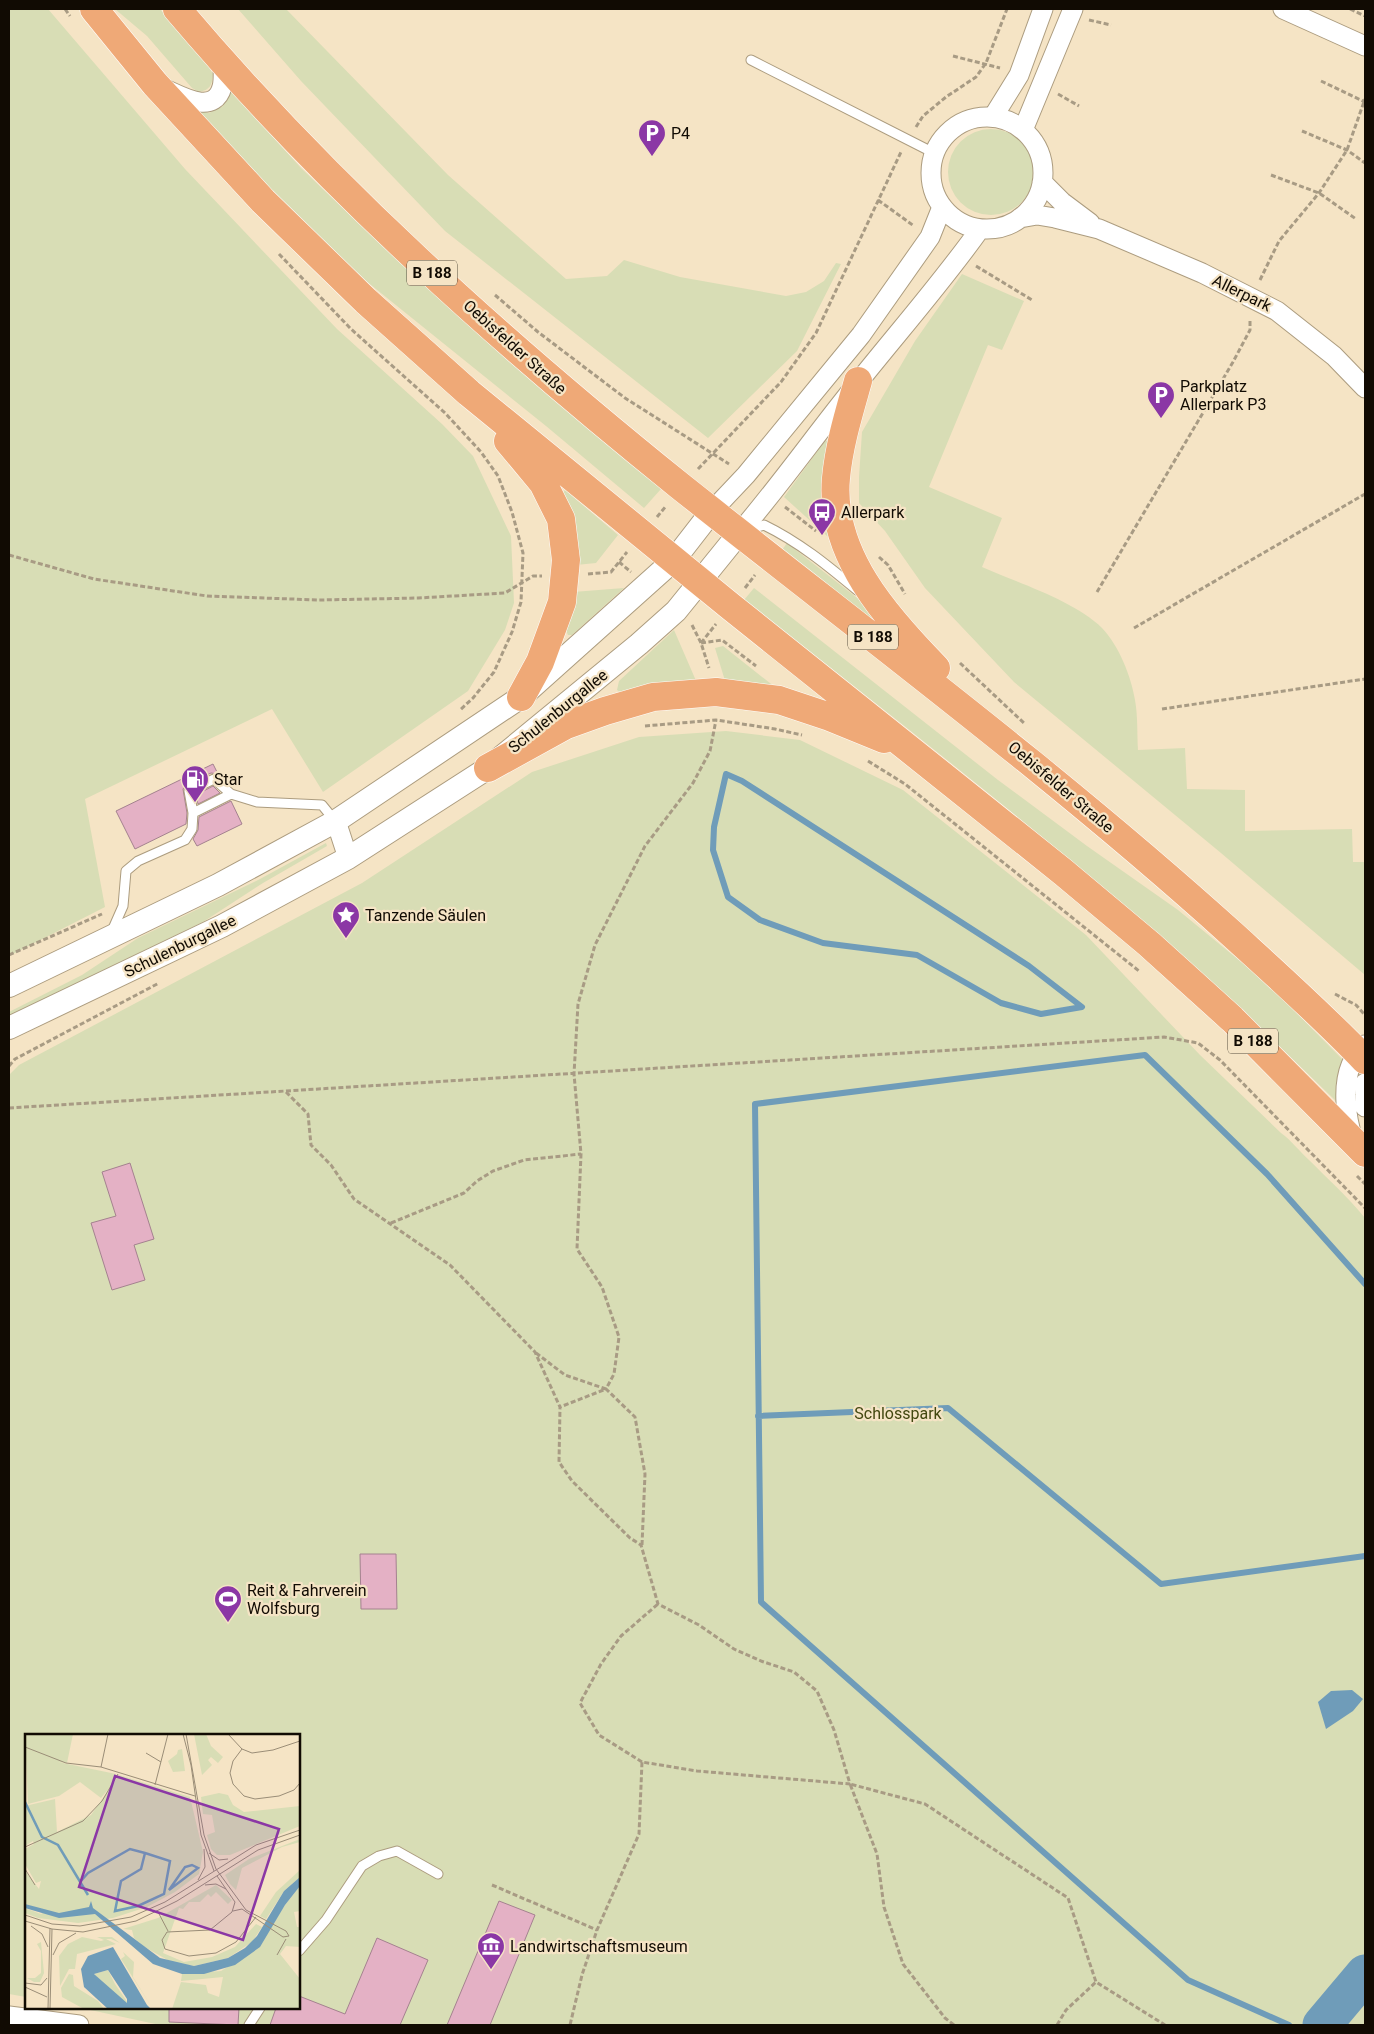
<svg xmlns="http://www.w3.org/2000/svg" width="1374" height="2034" font-family="Roboto,sans-serif">
<rect width="100%" height="100%" fill="#f5e4c5"/>
<path fill="#d8ddb5" d="M 9,9 L 48,9 L 185,169 L 337,329 L 442,424 L 473,456 L 511,536 L 514,603 L 505,630 L 468,691 L 323,792 L 272,709 L 85,799 L 105,907 L 9,956 Z
M 115,9 L 160,9 L 207,64 L 213,74 C 212,85 210,90 199,92 L 192,88 L 147,36 Z
M 238,9 L 286,9 L 448,175 L 566,279 L 607,276 L 624,260 L 680,277 L 786,296 L 806,292 L 824,281 L 836,263 L 841,264 L 797,351 L 708,438 L 445,231 L 301,81 Z
M 231,91 L 301,168 L 392,255 L 661,489 L 644,508 L 546,426 L 366,281 L 276,194 L 200,113 L 203,111 L 209,113 L 223,106 Z
M948 172a43 43 0 1 1 86 0a43 43 0 1 1-86 0Z
M 962,274 L 1024,301 L 1002,350 L 988,345 L 929,487 L 1002,518 L 982,567 C 1018,583 1075,601 1102,628 C 1119,646 1131,676 1135,700 C 1138,717 1137,734 1138,750 L 1185,748 L 1187,789 L 1245,790 L 1245,831 L 1352,829 L 1353,862 L 1365,862 L 1365,975 L 1221,853 L 1014,682 L 925,588 L 885,531 L 859,503 L 859,477 L 862,432 L 915,341 Z
M 828,440 L 835,539 L 827,536 L 784,497 L 824,442 Z
M 565,490 L 618,535 L 596,563 L 576,565 L 563,493 Z
M 787,543 L 861,601 L 878,621 L 876,622 L 782,550 Z
M 624,588 L 572,635 L 568,635 L 565,628 L 573,592 Z
M 754,588 L 998,780 L 1087,846 L 1178,910 L 1268,984 L 1342,1059 L 1338,1103 C 1278,1045 1219,987 1155,932 C 1022,817 883,709 744,600 Z
M 674,630 L 697,683 L 626,696 L 617,690 L 619,681 Z
M 723,646 L 785,695 L 726,684 L 715,648 Z
M 726,731 L 800,740 L 903,790 L 1086,935 L 1200,1055 L 1281,1133 C 1292,1141 1299,1151 1309,1160 C 1328,1179 1348,1197 1365,1218 L 1365,2025 L 160,2025 L 81,2008 L 299,2008 L 299,1735 L 26,1735 L 26,1997 L 9,1994 L 9,1075 L 19,1065 L 362,883 L 532,772 L 639,737 Z
M 326,843 L 327,846 L 263,883 L 203,922 L 9,1016 L 9,1012 L 82,975 L 138,938 L 260,879 Z"/>
<path fill="#6f9cb9" d="M 1352,1690 L 1363,1699 L 1353,1711 L 1326,1729 L 1318,1702 L 1331,1691 Z"/>
<g fill="none" stroke-linecap="round" stroke-linejoin="round">
<path stroke="#6f9cb9" stroke-width="6" d="M 726,774 L 742,781 L 1029,966 L 1082,1007 L 1041,1014 L 1001,1003 L 917,955 L 823,943 L 760,920 L 728,897 L 713,850 L 714,827 Z
M 758,1416 L 948,1408 L 1161,1584 L 1365,1556
M 1289,2025 L 1188,1980 L 761,1602 L 755,1104 L 1145,1055 L 1267,1174 L 1365,1284"/>
<path stroke="#6f9cb9" stroke-width="39" d="M 1322,2025 L 1365,1974"/>
</g>
<path fill="#e4b1c5" stroke="#a4828f" d="M 213,764 L 218,774 L 211,773 L 186,785 L 183,789 L 187,813 L 186,824 L 135,849 L 116,811 Z
M 213,786 L 220,793 L 198,804 L 196,795 Z
M 231,801 L 242,824 L 197,846 L 193,839 L 198,830 L 199,817 Z
M 130,1163 L 154,1239 L 134,1245 L 145,1280 L 112,1290 L 91,1223 L 116,1216 L 102,1172 Z
M 360,1554 L 396,1554 L 397,1609 L 361,1609 Z
M 499,1901 L 535,1915 L 490,2025 L 447,2025 Z
M 377,1938 L 428,1960 L 400,2025 L 270,2025 L 276,2008 L 299,2008 L 299,1996 L 345,2014 Z
M 169,2008 L 239,2008 L 238,2025 L 169,2022 Z"/>
<g fill="none" stroke-linecap="round" stroke-linejoin="round">
<g stroke="#ac9c7f" stroke-width="11">
<path id="service" d="M 751,60 L 934,153
M 744,531 L 764,525 C 799,542 827,565 857,590
M 193,813 L 231,794
M 112,931 L 123,906 L 126,871 L 138,861 L 185,840 L 192,829 L 193,813 L 189,791 L 214,779 L 231,794 L 257,802 L 322,805 L 335,821
M 299,1951 L 326,1920 L 362,1866 L 379,1856 L 397,1851 L 438,1874
M 249,2025 L 260,2008"/>
</g>
<g stroke="#ac9c7f" stroke-width="21">
<path id="minor" d="M 1283,9 L 1365,46
M 165,89 C 181,96 214,116 222,87 C 224,80 223,71 223,63
M 993,117 L 1019,75 L 1043,9
M931 173a56 56 0 1 1 112 0a56 56 0 1 1-112 0Z
M 1023,130 L 1073,9
M 1042,182 L 1062,202 L 1090,223
M 1020,218 L 1037,215 L 1055,218 L 1099,229 L 1202,273 L 1277,311 L 1334,356 L 1365,388
M 712,511 L 746,475 L 861,335 L 930,237 L 942,207
M 740,532 C 782,483 819,430 860,380 C 900,330 943,281 980,229
M 336,821 L 348,858
M 1365,1083 L 1365,1107
M 1353,1139 C 1346,1117 1342,1087 1351,1065 C 1354,1058 1360,1051 1364,1045
M 9,2016 L 79,2025"/>
</g>
<g stroke="#ac9c7f" stroke-width="24">
<path id="tertiary" d="M 9,986 L 218,885 L 336,821 L 521,697 L 674,560 L 712,511
M 9,1028 L 222,926 L 348,858 L 488,768 L 639,644 L 676,611 L 740,532"/>
</g>
<g stroke="#fff" stroke-width="29">
<path id="primary" d="M 94,9 L 155,84 L 263,201 L 366,301 L 469,393 L 730,606 L 1063,872 L 1149,944 L 1232,1019 L 1365,1153
M 177,9 C 327,186 500,341 680,486 C 866,634 1056,775 1232,934 C 1277,975 1323,1016 1365,1060
M 858,381 C 849,413 839,445 836,478 C 829,554 887,618 936,668
M 508,441 L 543,483 L 561,519 L 566,560 L 562,602 L 540,662 L 521,697
M 488,768 L 566,725 L 605,711 L 653,697 L 716,692 L 779,700 L 830,717 L 884,739"/>
</g>
<path stroke="#a89b84" stroke-width="3" stroke-dasharray="5 2.5" stroke-linecap="butt" d="M 65,9 L 70,16
M 1350,9 L 1365,16
M 1089,20 L 1111,25
M 953,56 L 1000,68
M 1321,81 L 1365,102
M 1058,94 L 1079,106
M 916,127 L 923,116 L 946,97 L 976,77 L 986,63 L 1007,9
M 1302,131 L 1347,150 L 1365,163
M 1271,175 L 1319,193 L 1356,219
M 878,200 L 914,226
M 279,254 L 351,329 L 445,413 L 481,452 L 498,476 L 512,512 L 523,553 L 521,602 L 512,632 L 494,672 L 473,698 L 460,710
M 976,266 L 1032,300
M 1260,280 L 1279,241 L 1319,193 L 1347,150 L 1365,99
M 495,295 L 538,332 L 625,398 L 729,464
M 698,469 L 781,382 L 816,333 L 901,152
M 785,507 L 816,531
M 657,517 L 666,506
M 9,555 L 94,579 L 207,596 L 319,600 L 418,598 L 505,593 L 533,576 L 542,576
M 879,557 L 888,565 L 905,594
M 619,562 L 631,572
M 588,574 L 611,572 L 627,552
M 745,588 L 755,575
M 1097,592 L 1233,362 L 1250,330 L 1250,319
M 692,625 L 701,643 L 709,668
M 1134,628 L 1365,494
M 701,643 L 716,624
M 701,643 L 722,640 L 756,666
M 960,663 L 1025,724
M 1162,709 L 1365,679
M 645,726 L 716,720 L 775,729 L 802,735
M 868,761 L 905,784 L 1139,971
M 9,955 L 102,914
M 1335,994 L 1356,1005 L 1365,1015
M 9,1066 L 15,1059 L 159,983
M 286,1092 L 308,1114 L 311,1145 L 331,1165 L 354,1199 L 450,1265 L 535,1352 L 560,1407 L 559,1462 L 572,1481 L 630,1538 L 641,1545 L 658,1604 L 699,1625 L 734,1649 L 761,1661 L 794,1672 L 817,1691 L 834,1730 L 850,1784 L 697,1771 L 642,1762 L 639,1834 L 597,1930 L 582,1975 L 570,2025
M 9,1108 L 1164,1037 L 1198,1043 L 1220,1060 L 1365,1208
M 1357,1176 L 1365,1184
M 391,1223 L 464,1193 L 477,1181 L 493,1171 L 524,1160 L 581,1154
M 536,1353 L 565,1375 L 606,1389 L 560,1407
M 642,1545 L 645,1474 L 635,1417 L 606,1389 L 614,1374 L 619,1337 L 602,1287 L 577,1249 L 581,1154 L 574,1074 L 578,1004 L 595,945 L 645,846 L 693,783 L 710,751 L 716,720
M 642,1762 L 599,1735 L 580,1703 L 601,1664 L 621,1636 L 658,1604
M 492,1885 L 597,1930
M 954,2025 L 945,2018 L 903,1964 L 884,1907 L 877,1854 L 850,1784 L 925,1804 L 1068,1898 L 1096,1982 L 1165,2025
M 1057,2025 L 1066,2010 L 1096,1982"/>
<use href="#service" stroke="#fff" stroke-width="9"/>
<use href="#minor" stroke="#fff" stroke-width="19"/>
<use href="#tertiary" stroke="#fff" stroke-width="22"/>
<use href="#primary" stroke="#efa977" stroke-width="28"/>
</g>
<defs>
<g id="parking-pin" transform="scale(1.4375)"><path d="M0 17L-7.5 6A9.5 9.5 0 1 1 7.5 6Z" fill="#8b37a5" stroke="#f5e4c5"/><path d="M-3.5-5.5H1a3.5 3.5 0 0 1 0 7H-1V5.5H-3.5ZM-1-3.4V-.6H.8a1.4 1.4 0 0 0 0-2.8Z" fill="#fff"/></g>
<g id="bus-pin" transform="scale(1.4375)"><path d="M0 17L-7.5 6A9.5 9.5 0 1 1 7.5 6Z" fill="#8b37a5" stroke="#f5e4c5"/><path d="M-5-6H5V4H4V6H2V4H-2V6H-4V4H-5ZM-3.5-4V0h7V-4ZM-3.5 1.2v1.5H-2V1.2ZM2 1.2v1.5H3.5V1.2Z" fill="#fff"/></g>
<g id="fuel-pin" transform="scale(1.4375)"><path d="M0 17L-7.5 6A9.5 9.5 0 1 1 7.5 6Z" fill="#8b37a5" stroke="#f5e4c5"/><path d="M-5.5-6h7V0h2V4h1.3V-2.5L3-4.5l.8-.8L6-3V5H2.5V1h-1V6h-7ZM-4.2-4.7v3.2H.2V-4.7Z" fill="#fff"/></g>
<g id="sight-pin" transform="scale(1.4375)"><path d="M0 17L-7.5 6A9.5 9.5 0 1 1 7.5 6Z" fill="#8b37a5" stroke="#f5e4c5"/><path d="M0-6L1.8-2.2L6-1.7L2.9 1.2L3.7 5.4L0 3.3L-3.7 5.4L-2.9 1.2L-6-1.7L-1.8-2.2Z" fill="#fff"/></g>
<g id="stadium-pin" transform="scale(1.4375)"><path d="M0 17L-7.5 6A9.5 9.5 0 1 1 7.5 6Z" fill="#8b37a5" stroke="#f5e4c5"/><path d="M0-5a6.5 5 0 1 0 0 10a6.5 5 0 1 0 0-10ZM-3.5-1.8h7v3.6h-7Z" fill="#fff"/></g>
<g id="museum-pin" transform="scale(1.4375)"><path d="M0 17L-7.5 6A9.5 9.5 0 1 1 7.5 6Z" fill="#8b37a5" stroke="#f5e4c5"/><path d="M0-6L6-3V-2H-6V-3ZM-5-1h2V3h-2ZM-1-1h2V3h-2ZM3-1h2V3H3ZM-6 4H6V6H-6Z" fill="#fff"/></g>
</defs>
<g fill-rule="evenodd">
<use href="#parking-pin" x="652" y="133"/>
<use href="#parking-pin" x="1161" y="395"/>
<use href="#bus-pin" x="822" y="512"/>
<use href="#fuel-pin" x="195" y="779"/>
<use href="#sight-pin" x="346" y="915"/>
<use href="#stadium-pin" x="228" y="1599"/>
<use href="#museum-pin" x="491" y="1946"/>
</g>
<g text-anchor="middle" dominant-baseline="central" stroke-width="4.5" stroke-linejoin="round" paint-order="stroke">
<g fill="#f5e4c5" stroke="#554c3d" stroke-width="1">
<rect x="407" y="260.5" width="50" height="25" rx="4"/>
<rect x="848" y="624.5" width="50" height="25" rx="4"/>
<rect x="1228" y="1028.5" width="50" height="25" rx="4"/>
</g>
<g font-size="15" font-weight="bold" fill="#110b03">
<text x="432" y="273">B 188</text>
<text x="873" y="637">B 188</text>
<text x="1253" y="1041">B 188</text>
</g>
<g font-size="16" fill="#110b03" stroke="#f5e4c5" text-anchor="start">
<text x="671" y="133">P4</text>
<text x="1180" y="386">Parkplatz<tspan x="1180" dy="18">Allerpark P3</tspan></text>
<text x="841" y="512">Allerpark</text>
<text x="214" y="779">Star</text>
<text x="365" y="915">Tanzende Säulen</text>
<text x="247" y="1590">Reit &amp; Fahrverein<tspan x="247" dy="18">Wolfsburg</tspan></text>
<text x="510" y="1946">Landwirtschaftsmuseum</text>
</g>
<g font-size="16" fill="#110b03" stroke="#f5e4c5">
<text transform="translate(1242 293) rotate(26)">Allerpark</text>
<text transform="translate(515 347) rotate(42)">Oebisfelder Straße</text>
<text transform="translate(558 711) rotate(-39)">Schulenburgallee</text>
<text transform="translate(1061 787) rotate(40)">Oebisfelder Straße</text>
<text transform="translate(180 946) rotate(-26)">Schulenburgallee</text>
</g>
<g font-size="16" fill="#434810" stroke="#f5e4c5">
<text x="898" y="1413">Schlosspark</text>
</g>
</g>
<g transform="translate(25 1734)">
<rect width="275" height="275" fill="#f5e4c5"/>
<path d="M 0,0 L 48,0 L 42,29 L 33,28 L 91,40 L 85,53 L 76,64 L 55,48 L 34,62 L 3,70 ZM 169,0 L 181,0 L 186,12 L 198,23 L 193,29 L 186,23 L 183,26 L 187,31 L 177,41 ZM 157,15 L 160,37 L 148,38 L 143,27 L 152,20 L 153,16 ZM 94,41 L 165,63 L 178,118 L 174,140 L 150,158 L 122,173 L 88,184 L 53,189 L 13,184 L 0,179 L 0,174 L 16,180 L 21,177 L 0,170 L 0,137 L 14,155 L 16,147 L 11,149 L 0,130 L 0,115 L 9,110 L 8,107 L 0,112 L 0,72 L 30,65 L 32,98 L 66,81 ZM 194,59 L 203,61 L 208,71 L 219,78 L 275,72 L 275,92 L 205,121 L 192,121 L 186,115 L 182,101 L 190,98 L 187,81 L 178,80 L 176,63 ZM 275,105 L 275,108 L 257,113 L 217,134 L 211,156 L 205,150 L 200,141 L 224,125 ZM 275,136 L 275,143 L 259,157 L 241,185 L 235,182 L 251,158 ZM 191,151 L 207,166 L 203,170 L 191,158 L 186,163 L 183,160 L 175,168 L 164,168 L 158,175 L 154,174 L 138,219 L 159,228 L 187,223 L 210,213 L 231,190 L 237,193 L 227,208 L 203,224 L 169,232 L 146,228 L 118,212 L 109,204 L 107,196 L 98,195 L 133,184 ZM 275,152 L 275,177 L 269,178 L 272,193 L 275,193 L 275,213 L 261,212 L 255,220 L 275,245 L 275,275 L 147,275 L 156,248 L 181,251 L 183,259 L 194,263 L 198,243 L 156,247 L 157,240 L 196,237 L 232,215 L 260,171 ZM 57,203 L 76,207 L 79,206 L 72,203 L 87,203 L 95,209 L 86,205 L 81,205 L 91,210 L 52,220 L 50,235 L 44,235 L 35,252 L 34,222 L 43,210 ZM 16,208 L 19,239 L 15,248 L 9,248 L 2,244 L 10,244 L 16,239 L 16,217 L 12,210 ZM 98,218 L 109,228 L 108,243 L 128,275 L 96,225 L 100,222 ZM 83,236 L 90,250 L 103,269 L 99,269 L 69,240 ZM 44,240 L 48,241 L 49,252 L 73,267 L 79,275 L 59,275 L 37,263 L 36,254 Z" fill="#d8ddb5"/>
<path d="M 275,143 L 275,152 L 260,171 L 235,213 L 210,231 L 179,240 L 157,240 L 128,230 L 70,180 L 34,184 L 0,174 L 0,170 L 34,179 L 64,173 L 66,167 L 68,174 L 135,224 L 169,232 L 203,224 L 220,214 L 232,202 L 259,157 ZM 88,213 L 122,271 L 126,275 L 83,275 L 59,253 L 56,235 L 63,222 ZM 83,236 L 102,265 L 102,269 L 69,240 Z" fill="#6f9cb9" fill-rule="evenodd"/>
<path fill="none" stroke="#6f9cb9" stroke-width="2.5" d="M 0,68 L 17,103 L 33,111 L 63,161M 167,131 L 173,134 L 144,156 L 160,133 ZM 55,148 L 63,139 L 105,115 L 120,119 L 145,127 L 139,160 L 113,172 L 90,177 L 96,147 L 116,135 L 120,119"/>
<path fill="none" stroke="#9a8d77" stroke-width="1" d="M 158,0 L 166,31 L 176,101 L 189,137M 161,0 L 179,101 L 191,135 L 221,176 L 261,197 L 264,202 L 258,203 L 217,175 L 208,177M 203,0 L 217,15 L 227,19 L 248,16 L 275,7M 0,13 L 41,29 L 76,33 L 170,62M 217,15 L 208,27 L 205,39 L 208,50 L 219,62 L 230,65 L 254,62 L 269,56 L 275,49M 121,19 L 136,28M 76,33 L 83,0M 130,51 L 143,0M 0,113 L 58,87 L 77,67 L 93,40M 184,119 L 194,126 L 203,125M 0,135 L 10,151M 192,142 L 210,168 L 207,178 L 185,196 L 142,198 L 137,206 L 140,215 L 164,222 L 191,219 L 211,208 L 231,183M 173,146 L 180,133 L 179,115M 180,151 L 191,150 L 201,155M 132,176 L 143,197M 0,181 L 27,190 L 55,192 L 106,183 L 140,168 L 231,111 L 275,96M 0,187 L 27,195 L 58,198 L 111,187 L 152,167 L 233,116 L 275,101M 6,192 L 17,200 L 23,213M 28,221 L 34,209 L 51,199M 252,221 L 261,205M 0,249 L 16,251 L 22,244M 0,253 L 22,263M 23,275 L 25,194M 25,275 L 27,195"/>
<path fill="#8b37a5" fill-opacity="0.15" stroke="#8b37a5" stroke-width="2.5" d="M 90,42 L 254,95 L 218,206 L 54,153 Z"/>
<rect width="275" height="275" fill="none" stroke="#110b03" stroke-width="2.5"/>
</g>
<rect width="1374" height="2034" fill="none" stroke="#110b03" stroke-width="20"/>
</svg>
